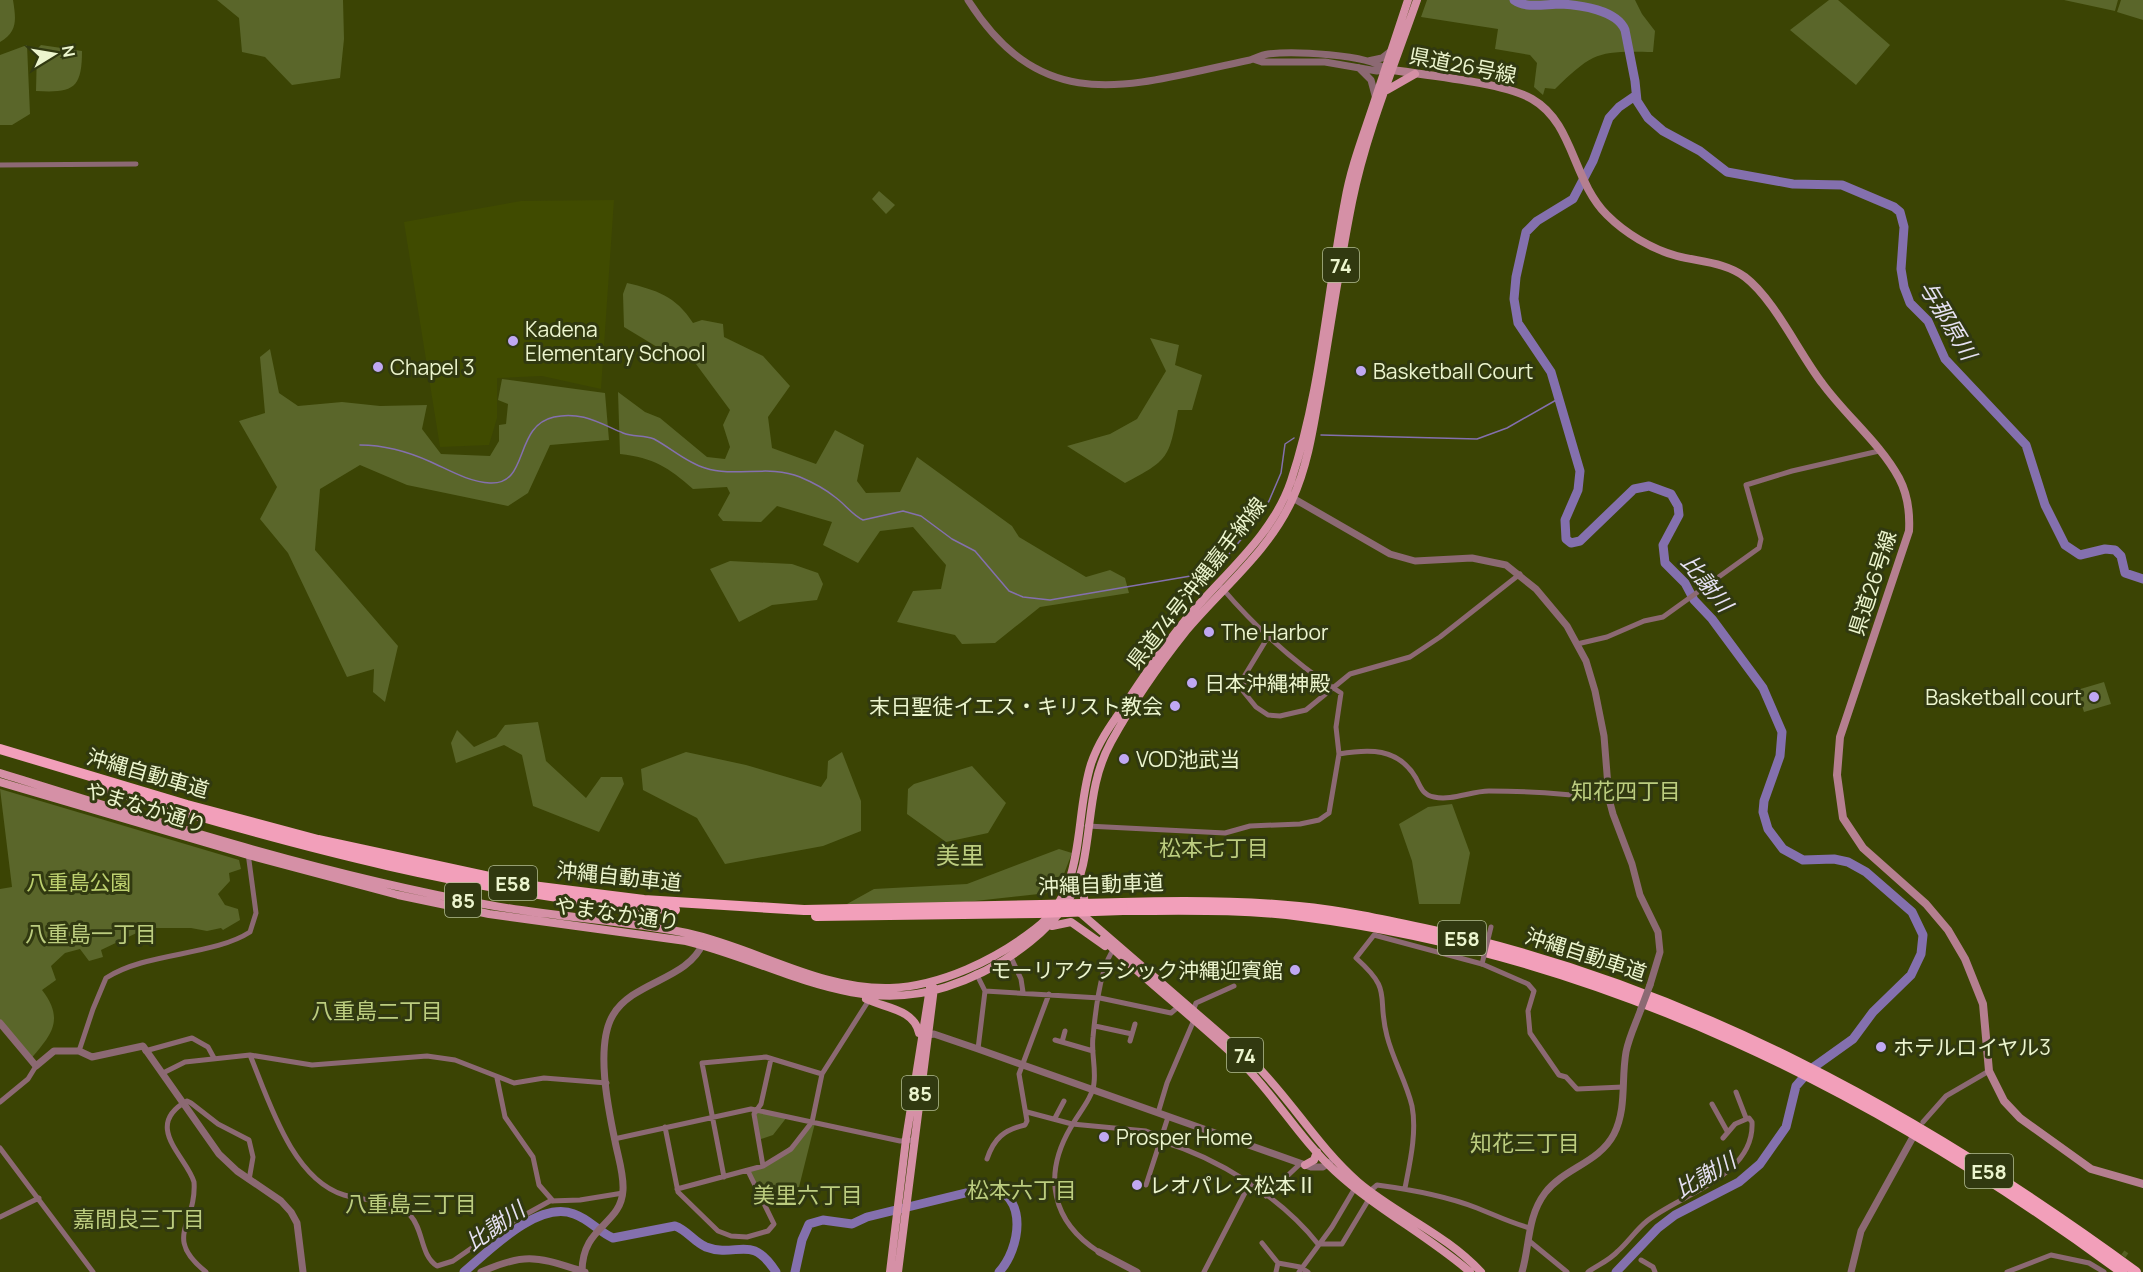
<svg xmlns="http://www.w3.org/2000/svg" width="2143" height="1272" font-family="Manrope,'Noto Sans JP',sans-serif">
<rect width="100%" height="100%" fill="#3b4404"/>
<path fill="#404b00" d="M 614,200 L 601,389 L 542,376 L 497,378 L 497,418 L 489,445 L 440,447 L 404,222 L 521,201 Z"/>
<path fill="#5a662a" d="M 0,0 L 13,0 C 16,19 18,32 0,42 Z
M 217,0 L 343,0 L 344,39 L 340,78 L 292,85 L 265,57 L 242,52 L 239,18 Z
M 1427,0 L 1635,0 L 1642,14 L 1655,31 L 1653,52 C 1599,51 1594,51 1555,89 L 1545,88 L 1543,95 L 1534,87 L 1537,63 L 1530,55 L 1495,49 L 1498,29 L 1421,17 Z
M 1829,0 L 1838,0 L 1890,45 L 1856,85 L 1790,30 Z
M 2064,0 L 2118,0 L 2115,11 Z
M 2121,0 L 2143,0 L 2143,20 L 2117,12 Z
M 27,45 L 30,114 L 12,125 L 0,125 L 0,55 Z
M 41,45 L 82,51 C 82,89 73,93 36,91 L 37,49 Z
M 879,191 L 895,205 L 886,214 L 872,199 Z
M 627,283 C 656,290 676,296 693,323 L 702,320 L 723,324 L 724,337 L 763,356 L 790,386 L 768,417 L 772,448 L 816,464 L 835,430 L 864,445 L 857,481 L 866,493 L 900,492 L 917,457 L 1012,526 L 1019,537 L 1086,577 L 1110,570 L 1125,578 L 1129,593 L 1040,607 L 995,643 L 962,644 L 955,635 L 897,622 L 913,591 L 941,589 L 946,565 L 913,527 L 880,531 L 858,563 L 823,545 L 832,522 L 777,506 L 761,522 L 723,521 L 718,515 L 730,493 L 727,487 L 693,489 C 668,467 654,458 620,454 L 618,392 L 645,412 L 660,418 L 707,457 L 725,459 L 730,447 L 723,425 L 730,410 L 696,364 L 677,359 L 624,327 L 623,294 Z
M 1150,338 L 1179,345 L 1175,365 L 1202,375 L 1192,410 L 1178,410 C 1169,458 1169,460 1125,483 L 1067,446 L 1110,434 L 1137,419 L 1166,371 Z
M 270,349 L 279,393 L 298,406 L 342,402 L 380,406 L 427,405 L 422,429 L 441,454 L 490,456 L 499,441 L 499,425 L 506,424 L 508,404 L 498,400 L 502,379 L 605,393 L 609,440 L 550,445 L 528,493 L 508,506 L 407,485 L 360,465 L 320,489 L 315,550 L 398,646 L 385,702 L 373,692 L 374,669 L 347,677 L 288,553 L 260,519 L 277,487 L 239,421 L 265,413 L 260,357 Z
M 730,561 L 792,564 L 818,573 L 823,584 L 817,600 L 772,605 L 739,622 L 710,569 Z
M 2104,682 L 2111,704 L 2084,712 L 2077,690 Z
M 538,722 L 546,761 L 586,798 L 601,777 L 622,777 L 624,784 L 599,832 L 533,806 L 522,755 L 504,745 L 456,763 L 451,743 L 457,730 L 474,747 L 496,737 L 505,725 Z
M 686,752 L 746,765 L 821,787 L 827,778 L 828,761 L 842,752 L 861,801 L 861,831 L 823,846 L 725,864 L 697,818 L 643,790 L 641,769 Z
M 972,766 L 1006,803 L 988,833 L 946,842 L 907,814 L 908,789 L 914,784 Z
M 0,789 L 239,860 L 241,869 L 229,873 L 230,881 L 218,894 L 225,905 L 238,909 L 240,920 L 223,930 L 221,928 L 207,931 L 191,928 L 147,928 L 101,950 L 103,957 L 89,961 L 80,949 L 65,953 L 51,966 L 56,980 L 42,990 C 66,1021 50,1036 29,1061 L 0,1023 L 0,889 L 12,887 Z
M 1452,804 L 1470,853 L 1460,904 L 1419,904 L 1412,861 L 1399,824 L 1428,807 Z
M 1059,849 L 1072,853 L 1057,892 L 957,903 L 847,904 L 874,889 L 967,884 Z
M 756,1110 L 787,1117 L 773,1135 L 758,1140 Z
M 815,1123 L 798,1191 L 775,1193 L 762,1200 L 748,1171 L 773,1162 Z"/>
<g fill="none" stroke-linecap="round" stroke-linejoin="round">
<path stroke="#8470ae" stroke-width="1.5" d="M 1321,435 L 1477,439 L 1507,428 L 1558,399
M 360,445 C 384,445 409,452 431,462 C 449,470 469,482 490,483 C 530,485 513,426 554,417 C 581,411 599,423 623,433 C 633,437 644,435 654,439 C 671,448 687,463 705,468 C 736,478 769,464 800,477 C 812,482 825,489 835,497 C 845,504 852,515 863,520 L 903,511 L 921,516 L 952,539 L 975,551 L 1009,591 L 1023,597 L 1050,600 L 1214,572 L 1249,530 L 1269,501 L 1281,473 L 1285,444 L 1294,438"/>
<path stroke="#8470ae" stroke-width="9" d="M 1514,0 C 1527,9 1545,4 1561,4 C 1580,5 1617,10 1625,30 L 1635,81 L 1637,101 L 1648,118 L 1663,131 L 1700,151 L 1727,172 L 1793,184 L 1842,185 L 1894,207 L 1900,212 L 1904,227 L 1901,269 L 1904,287 L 1910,303 L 1928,321 L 1945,359 L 2026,445 L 2045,505 L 2065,545 L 2080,555 L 2105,549 L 2115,550 L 2121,556 L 2125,573 L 2143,579
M 464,1272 C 489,1251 538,1200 574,1214 C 589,1219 599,1232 613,1238 L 675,1226 C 687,1230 694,1242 706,1247 C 738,1259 750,1232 776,1272
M 795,1272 L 802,1240 L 809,1224 L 823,1220 L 852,1224 L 867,1217 L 990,1187 C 1029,1196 1020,1249 999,1272
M 1616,1272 L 1658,1228 L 1675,1215 L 1739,1182 L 1760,1164 L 1786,1127 L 1796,1086 L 1811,1069 L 1853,1039 L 1873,1012 L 1911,975 L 1921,954 L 1923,935 L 1912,912 L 1866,872 L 1848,862 L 1834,859 L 1803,860 L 1783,849 L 1768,829 L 1763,812 L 1764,801 L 1780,756 L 1782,732 L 1763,688 L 1712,619 L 1694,600 L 1685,583 L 1665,563 L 1663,545 L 1679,515 L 1678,506 L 1671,494 L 1649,486 L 1634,489 L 1580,541 L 1571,543 L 1566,539 L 1565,520 L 1578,490 L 1580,471 L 1551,372 L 1518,323 L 1514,299 L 1516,277 L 1526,232 L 1537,221 L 1573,199 L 1593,161 L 1609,118 L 1619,107 L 1635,96"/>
<path stroke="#565f22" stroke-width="5" stroke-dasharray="5 2.5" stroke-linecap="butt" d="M 2119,1262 L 2127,1251"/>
<path stroke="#8c6973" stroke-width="5" d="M 0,165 L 136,164
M 1268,637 L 1245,675 L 1243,691 L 1256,707 L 1268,715 L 1280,716 L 1306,710 L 1350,674 L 1410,657 L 1440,637 L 1520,574
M 1577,644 L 1607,637 L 1644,621 L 1663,617 L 1759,548 L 1761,539 L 1746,485 L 1792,471 L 1879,451
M 1339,754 C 1368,749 1398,747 1416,778 C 1421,788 1423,795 1434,797 C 1452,801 1471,791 1489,791 C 1529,791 1569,794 1609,799
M 1087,826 L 1225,833 L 1250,826 L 1300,824 L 1319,820 L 1329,813 L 1339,754 L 1336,727 L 1341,693 C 1297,665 1257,629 1222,588
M 1010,955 L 1021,979 L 1023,992
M 976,973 L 985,991 L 978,1049
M 985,991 L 1100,998 L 1171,1013 L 1178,1007
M 1193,1011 L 1196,1003 L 1234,986
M 1095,1026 L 1132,1034
M 1055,1040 L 1093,1051
M 1130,1041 L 1135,1024
M 1062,1042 L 1065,1031
M 79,1051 L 93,1009 L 106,978 C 146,952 213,956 250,932 L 256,913 L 248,853
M 145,1051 L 192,1038 L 208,1047 L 214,1058
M 250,1055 C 269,1101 292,1179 344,1195 C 364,1201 394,1200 410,1215 C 424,1230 420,1255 437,1266 L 453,1261 L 499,1229 L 550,1201 L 580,1200 L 623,1193
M 163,1073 L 185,1062 L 250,1055 L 312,1065 L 427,1056 L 455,1060 L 514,1083 L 544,1078 L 607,1083
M 497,1078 L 505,1117 L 533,1157 L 539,1185 L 553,1201
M 1736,1092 L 1746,1118
M 0,1102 L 28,1079 L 36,1066
M 1712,1104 L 1727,1131
M 1027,1112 L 1072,1124 L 1146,1131 L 1162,1137
M 1158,1113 L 1167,1083 L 1194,1020
M 1055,1118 L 1064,1101
M 1923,1122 L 1946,1096 L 1989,1071
M 665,1127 L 678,1192 L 718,1231 L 731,1236 L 747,1237 L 768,1231 L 774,1224 L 748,1171
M 614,1139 L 751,1109 L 900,1141 L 914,1140
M 1161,1141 C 1218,1158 1281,1197 1318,1244 L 1342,1244 L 1369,1199
M 0,1148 L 93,1272
M 987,1159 C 994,1138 1004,1130 1025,1125 L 1027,1121 L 1019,1074 L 1049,994
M 763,1166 L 754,1114 L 761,1104 L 771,1059
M 724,1177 L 702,1063 L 766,1057 L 822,1074
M 1146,1185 L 1168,1117
M 1405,1188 C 1410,1162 1417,1132 1412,1106 C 1406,1081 1393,1060 1387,1036 C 1376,994 1394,992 1356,958 L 1374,935 L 1482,964 L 1528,984 L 1534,991 L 1528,1011 L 1530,1033 L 1559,1075 L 1566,1077 L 1577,1089 L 1623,1087
M 677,1189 L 763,1166 L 791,1149 L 812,1122 L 822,1074 L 869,1000
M 1370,1191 L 1377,1185 C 1407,1189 1449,1197 1477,1208 C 1495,1215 1511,1223 1530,1228
M 1266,1196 L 1301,1163
M 0,1217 L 39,1198
M 1528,1240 L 1567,1272
M 1262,1243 L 1278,1263 L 1276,1272
M 1099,1252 C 1052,1222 1042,1176 1071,1127 C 1078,1114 1093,1097 1094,1083 C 1096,1067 1091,1052 1093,1037 C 1095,1015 1100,966 1114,949
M 1641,1260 L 1653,1267 L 1655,1272
M 1278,1263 L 1300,1267 L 1308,1272
M 206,1272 C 162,1237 197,1224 194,1182 C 187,1157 142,1126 187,1101 L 191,1103 L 218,1124 L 249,1140 L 253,1157 L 249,1180
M 1204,1272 L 1249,1185
M 1299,1272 L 1332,1227 L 1355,1188
M 1588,1272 C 1598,1265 1610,1260 1618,1251 C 1628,1242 1636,1230 1647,1221 C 1681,1194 1755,1176 1752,1122 L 1749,1118 L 1735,1124 L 1723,1138
M 2007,1272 L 2051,1255 L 2089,1263 L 2104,1272"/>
<path stroke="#8c6973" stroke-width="7" d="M 968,0 C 1045,121 1133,84 1250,60 C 1256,58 1261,55 1268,54 C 1292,51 1368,54 1385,69
M 1253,59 L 1262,62 L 1325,62 L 1377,71 L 1385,69
M 1368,61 L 1382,58 L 1391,51
M 1359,68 L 1371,80 L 1376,99
M 1291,497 L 1390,554 L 1415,561 L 1472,558 L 1506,565 L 1536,589 L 1567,626 L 1586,661 L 1595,691 L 1604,736 L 1609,799 L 1613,814 L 1632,864 L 1640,895 L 1658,932 L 1660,952 L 1650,985
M 0,1023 L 36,1066 L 54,1051 L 79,1051 L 92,1057 L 143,1046 L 219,1154 L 237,1171 L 281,1201 L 291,1212 L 297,1223 L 303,1272
M 928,1035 L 934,1034 L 978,1049 L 1311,1167 L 1323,1167 L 1330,1162
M 1099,1252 L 1137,1272
M 481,1272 C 528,1251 539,1258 585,1272
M 582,1272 C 582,1225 621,1226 623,1190 C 624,1174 618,1157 615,1141 C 608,1108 595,1045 613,1015 C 633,981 688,980 703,943
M 1522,1272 C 1530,1245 1527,1217 1545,1193 C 1564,1168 1599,1163 1614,1134 C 1627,1108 1621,1080 1626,1052 C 1629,1037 1636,1023 1641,1009
M 1851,1272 L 1861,1231 L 1913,1137"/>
<path stroke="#b57f90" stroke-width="8" d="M 1386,69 C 1423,75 1503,82 1532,99 C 1574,123 1572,180 1607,215 C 1625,233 1651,249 1677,256 C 1700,262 1725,262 1745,277 C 1774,299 1799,353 1822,383 C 1846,416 1880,443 1899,478 C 1908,495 1910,513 1909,531 L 1840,737 L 1837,775 L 1843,818 L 1863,848 L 1926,904 L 1948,930 L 1965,959 L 1983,1004 L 1989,1071 L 2004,1101 L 2020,1118 L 2091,1169 L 2143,1184"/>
<path stroke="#d590a6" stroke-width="8" d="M 1387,90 L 1415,74
M 0,773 C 160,823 323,875 489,905 C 555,917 622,920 687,933 C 756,948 819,990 890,988 C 941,986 995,960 1035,929 C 1088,888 1073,821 1091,764 C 1098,743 1110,726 1122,709 C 1141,680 1161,650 1183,623 C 1220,577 1272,538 1291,481 C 1321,391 1327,294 1345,201 C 1351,166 1364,134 1375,100 C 1386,67 1397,33 1408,0
M 0,782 L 248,855 L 398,895 L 489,914 L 686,941 C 774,962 853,1017 946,987 C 1001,969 1070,925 1083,865 C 1092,823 1089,782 1111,742 C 1132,704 1159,665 1186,631 C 1222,588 1269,551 1292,500 C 1309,463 1314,422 1321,383 C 1331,323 1340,262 1352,202 C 1366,133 1394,66 1417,0
M 1082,878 L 1085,907
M 1077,910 L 1255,1064 C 1292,1101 1318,1147 1358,1182 C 1397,1215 1446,1234 1481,1272
M 1052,926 L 1071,922 L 1105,946
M 1103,939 C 1147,983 1198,1020 1243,1064 C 1276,1097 1300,1139 1335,1171 C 1376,1209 1427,1235 1470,1272
M 866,999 C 885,1008 914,1009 919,1033
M 1305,1165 L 1314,1160 L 1317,1152
M 890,1272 L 906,1139 L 930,988
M 898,1272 L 934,988"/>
<path stroke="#f29fba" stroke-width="10" d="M 0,749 L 187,805 L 318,840 L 532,886 L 644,900 L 804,910 L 1041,905
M 107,789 C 293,845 481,896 675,910
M 1122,903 C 1181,901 1240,901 1299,907 C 1341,911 1383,920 1424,929 C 1686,984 1922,1115 2136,1272
M 1123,910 C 1183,910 1243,908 1302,916 C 1606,955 1878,1092 2122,1272
M 816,916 L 1038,913"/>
<path stroke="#8c6973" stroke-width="5" d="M 1482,964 L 1491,927"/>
<path stroke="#8c6973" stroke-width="7" d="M 1641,1009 L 1650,985"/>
<path stroke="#f29fba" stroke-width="10" d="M 1041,905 L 1122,903
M 1038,913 L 1123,910"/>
</g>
<g fill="#c0a8f3" stroke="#313910" stroke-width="2">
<circle cx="513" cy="341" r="6"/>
<circle cx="378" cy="367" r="6"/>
<circle cx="1361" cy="371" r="6"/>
<circle cx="1209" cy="632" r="6"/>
<circle cx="1192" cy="683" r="6"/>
<circle cx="2094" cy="697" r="6"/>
<circle cx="1175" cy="706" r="6"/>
<circle cx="1124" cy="759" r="6"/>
<circle cx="1295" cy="970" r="6"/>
<circle cx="1881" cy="1047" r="6"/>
<circle cx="1104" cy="1137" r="6"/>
<circle cx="1137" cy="1185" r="6"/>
</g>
<g text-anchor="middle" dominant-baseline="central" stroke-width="6" stroke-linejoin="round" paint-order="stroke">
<g fill="#313910" stroke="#b4bd95" stroke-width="1.5">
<rect x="1323" y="248" width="36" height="34" rx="4.5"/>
<rect x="489" y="866" width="48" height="34" rx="4.5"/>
<rect x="445" y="883" width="36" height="34" rx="4.5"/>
<rect x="1438" y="921" width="48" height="34" rx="4.5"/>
<rect x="1227" y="1038" width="36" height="34" rx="4.5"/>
<rect x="902" y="1076" width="36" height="34" rx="4.5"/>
<rect x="1965" y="1154" width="48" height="34" rx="4.5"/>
</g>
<g font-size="20" font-weight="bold" fill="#ecf5ce">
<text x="1341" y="265">74</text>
<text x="513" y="883">E58</text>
<text x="463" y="900">85</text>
<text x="1462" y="938">E58</text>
<text x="1245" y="1055">74</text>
<text x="920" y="1093">85</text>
<text x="1989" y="1171">E58</text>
</g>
<g font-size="21" fill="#ecf5ce" stroke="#313910">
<text transform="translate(1463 65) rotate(11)">県道26号線</text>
<text transform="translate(1196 583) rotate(-52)">県道74号沖縄嘉手納線</text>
<text transform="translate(1872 583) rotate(-72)">県道26号線</text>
<text transform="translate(148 773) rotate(16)">沖縄自動車道</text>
<text transform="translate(146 807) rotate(17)">やまなか通り</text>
<text transform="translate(619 876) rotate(6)">沖縄自動車道</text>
<text transform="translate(1101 884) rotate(-2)">沖縄自動車道</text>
<text transform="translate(617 913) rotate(8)">やまなか通り</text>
<text transform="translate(1586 954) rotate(18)">沖縄自動車道</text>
</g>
<g font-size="21" fill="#ecf5ce" stroke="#313910" text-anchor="start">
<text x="525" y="329">Kadena<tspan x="525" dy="24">Elementary School</tspan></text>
<text x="390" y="367">Chapel 3</text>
<text x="1373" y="371">Basketball Court</text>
<text x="1221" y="632">The Harbor</text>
<text x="1204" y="683">日本沖縄神殿</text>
<text x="2082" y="697" text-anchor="end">Basketball court</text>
<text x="1163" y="706" text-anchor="end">末日聖徒イエス・キリスト教会</text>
<text x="1136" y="759">VOD池武当</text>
<text x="1283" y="970" text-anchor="end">モーリアクラシック沖縄迎賓館</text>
<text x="1893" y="1047">ホテルロイヤル3</text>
<text x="1116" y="1137">Prosper Home</text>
<text x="1149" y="1185">レオパレス松本Ⅱ</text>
</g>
<g font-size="21" fill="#bdd16f" stroke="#313910">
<text x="79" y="882">八重島公園</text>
</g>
<g font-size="22" font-style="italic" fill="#e6e1f3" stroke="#313910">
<text transform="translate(1948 320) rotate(59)">与那原川</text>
<text transform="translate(1707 583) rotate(51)">比謝川</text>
<text transform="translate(1705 1175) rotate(-30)">比謝川</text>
<text transform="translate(495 1226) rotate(-35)">比謝川</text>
</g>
<g font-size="22" fill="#bccd7f" stroke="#313910">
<text x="1626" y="791">知花四丁目</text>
<text x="1214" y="848">松本七丁目</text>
<text x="91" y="934">八重島一丁目</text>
<text x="377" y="1011">八重島二丁目</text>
<text x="1525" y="1143">知花三丁目</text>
<text x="1022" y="1190">松本六丁目</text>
<text x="808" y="1195">美里六丁目</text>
<text x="411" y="1204">八重島三丁目</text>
<text x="139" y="1219">嘉間良三丁目</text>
</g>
<g font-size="24" fill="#bccd7f" stroke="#313910">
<text x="960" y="854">美里</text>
</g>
</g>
<g transform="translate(54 54) rotate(79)" stroke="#313910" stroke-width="4.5" paint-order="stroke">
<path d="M0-4.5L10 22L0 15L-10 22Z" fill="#ecf5ce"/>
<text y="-9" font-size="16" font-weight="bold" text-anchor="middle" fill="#ecf5ce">N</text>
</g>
</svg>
